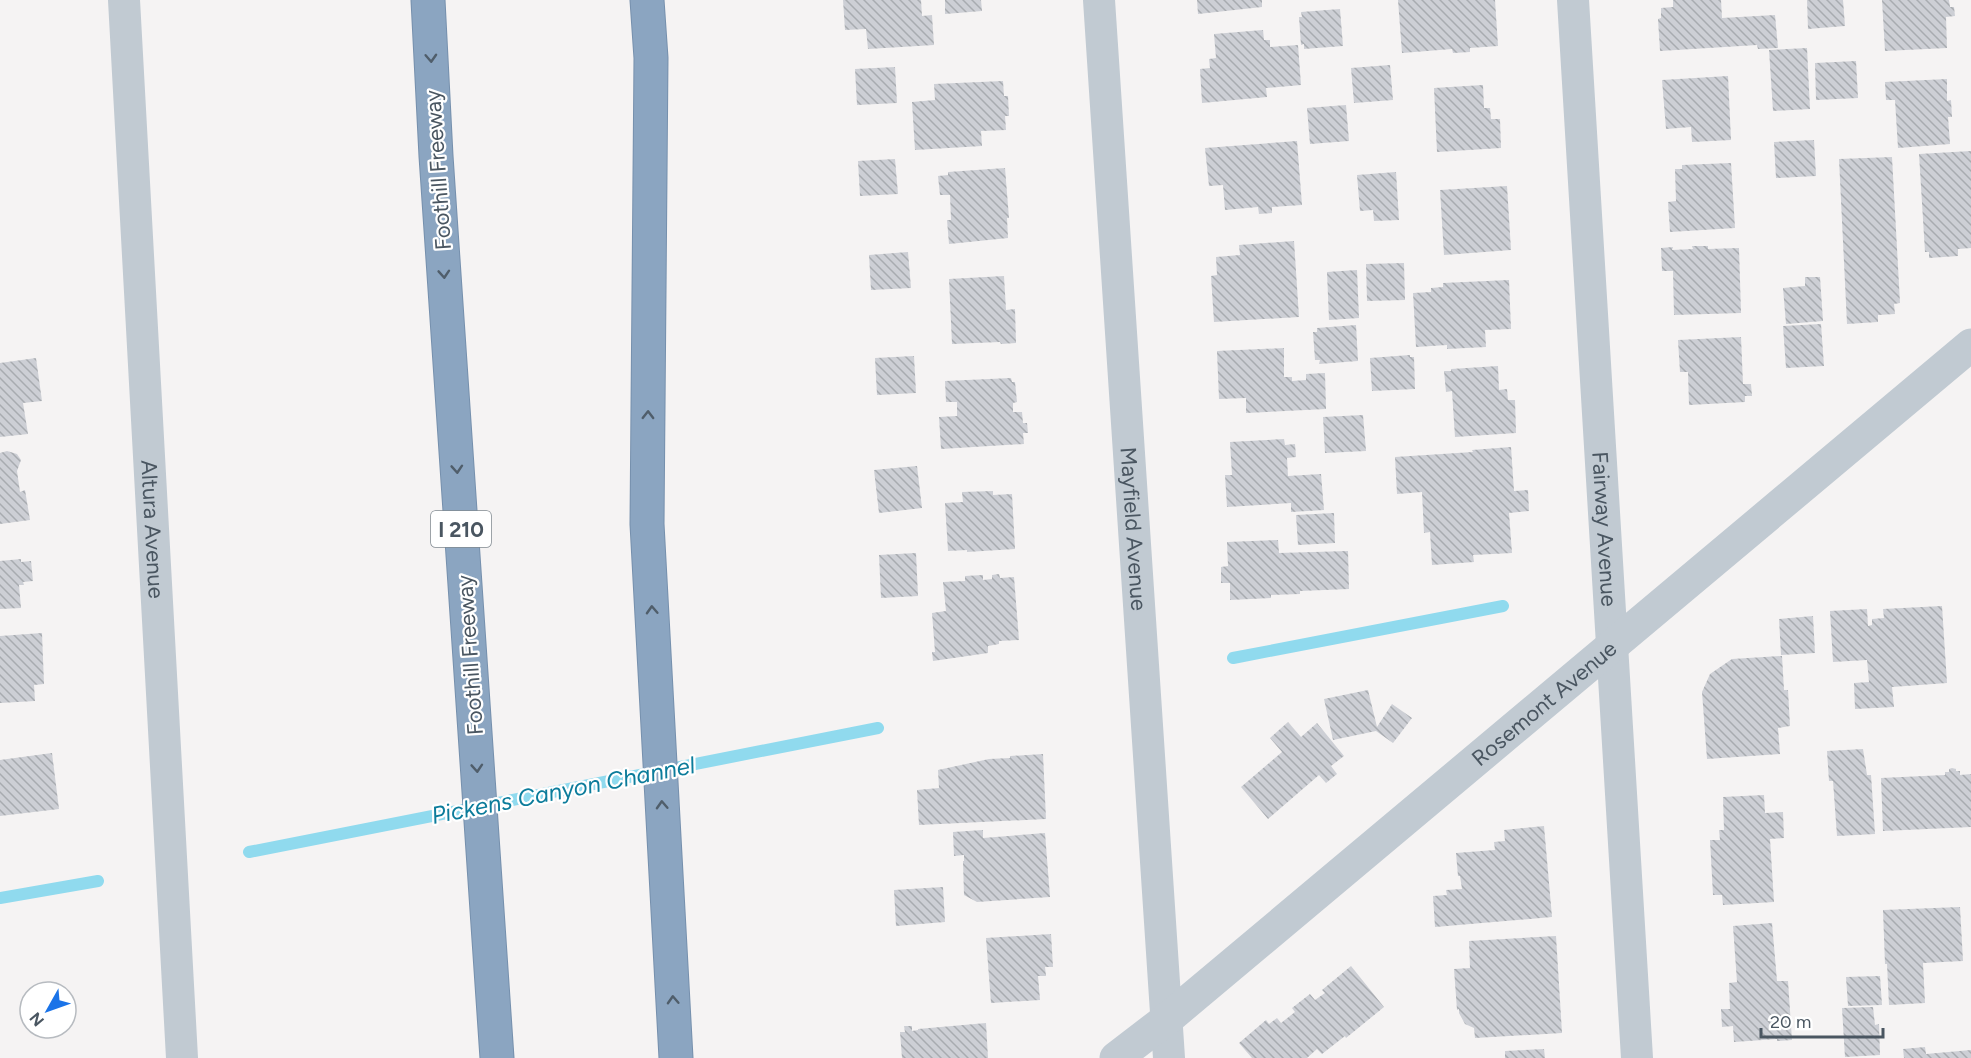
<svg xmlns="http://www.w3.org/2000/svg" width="1971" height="1058" font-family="Figtree,sans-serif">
<defs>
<pattern id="building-back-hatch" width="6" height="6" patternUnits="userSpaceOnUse" patternTransform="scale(1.5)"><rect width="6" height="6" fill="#cdcfd5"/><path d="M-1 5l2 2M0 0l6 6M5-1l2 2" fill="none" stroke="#a8abb0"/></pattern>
</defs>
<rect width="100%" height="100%" fill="#f5f3f3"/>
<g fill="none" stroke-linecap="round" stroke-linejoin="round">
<path stroke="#90daee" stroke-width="12" d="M 1233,658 L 1503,606
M 249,852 L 878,728
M 0,898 L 98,881"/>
</g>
<path fill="url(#building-back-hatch)" d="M 843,0 L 921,0 L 922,16 L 932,15 L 934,45 L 868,49 L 866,29 L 845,30 Z
M 945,0 L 981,0 L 982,11 L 945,14 Z
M 1197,0 L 1262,0 L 1262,7 L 1198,14 Z
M 1398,0 L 1495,0 L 1498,46 L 1470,48 L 1470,52 L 1453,53 L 1452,49 L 1402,53 Z
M 1673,0 L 1721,0 L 1722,18 L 1775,15 L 1778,48 L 1758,49 L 1757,45 L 1660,51 L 1658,19 L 1661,18 L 1661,8 L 1673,7 Z
M 1807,0 L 1843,0 L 1845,26 L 1808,29 Z
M 1882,0 L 1949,0 L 1950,7 L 1954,7 L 1955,16 L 1946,17 L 1947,48 L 1885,51 Z
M 1340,9 L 1343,46 L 1304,49 L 1304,44 L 1301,45 L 1299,17 L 1302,17 L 1301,12 Z
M 1263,30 L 1264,40 L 1270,40 L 1270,47 L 1298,45 L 1301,85 L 1266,88 L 1267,97 L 1202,103 L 1200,69 L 1210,68 L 1209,59 L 1216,58 L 1214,34 Z
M 1807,48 L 1810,109 L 1773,111 L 1769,50 Z
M 1856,61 L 1858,98 L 1816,100 L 1815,63 Z
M 1390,65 L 1393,100 L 1354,103 L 1351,68 Z
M 895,67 L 897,103 L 857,105 L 855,69 Z
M 1728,76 L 1731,140 L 1692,142 L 1691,127 L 1666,129 L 1662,80 Z
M 1947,79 L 1947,101 L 1951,100 L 1952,117 L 1948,117 L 1950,144 L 1898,148 L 1895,100 L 1886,100 L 1885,82 Z
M 1003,81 L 1004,96 L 1008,96 L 1009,116 L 1005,116 L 1006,130 L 981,131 L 982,146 L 915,150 L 912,102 L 935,100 L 934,84 Z
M 1483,85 L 1484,108 L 1490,108 L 1491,119 L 1500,119 L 1501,148 L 1437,152 L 1434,88 Z
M 1346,105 L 1349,141 L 1310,144 L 1307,108 Z
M 1814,140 L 1816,176 L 1776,178 L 1774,142 Z
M 1297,141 L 1302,205 L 1272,207 L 1272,213 L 1259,214 L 1258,207 L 1225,210 L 1223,185 L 1209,186 L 1205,148 Z
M 1971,151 L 1971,248 L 1958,249 L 1958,256 L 1929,258 L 1929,252 L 1925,252 L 1919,154 Z
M 1892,157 L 1900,303 L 1894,304 L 1895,314 L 1878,315 L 1878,322 L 1847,324 L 1839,159 Z
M 895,159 L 898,194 L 860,196 L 858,161 Z
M 1731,163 L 1735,228 L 1670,232 L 1668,202 L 1676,201 L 1675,169 L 1682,169 L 1682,165 Z
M 1005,168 L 1009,218 L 1007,218 L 1008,238 L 949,244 L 947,220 L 951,220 L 950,195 L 940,195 L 938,176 L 948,175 L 948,172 Z
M 1396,172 L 1399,220 L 1374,221 L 1373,210 L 1360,211 L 1357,175 Z
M 1507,186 L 1511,250 L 1444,255 L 1440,190 Z
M 1294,241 L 1299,317 L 1214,322 L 1211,276 L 1217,275 L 1216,257 L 1240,255 L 1239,245 Z
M 1692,246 L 1708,246 L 1708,249 L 1739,248 L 1741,313 L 1674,315 L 1673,271 L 1662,271 L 1661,248 L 1673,247 L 1672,250 L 1693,249 Z
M 908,252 L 911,288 L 871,290 L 869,255 Z
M 1404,263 L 1405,300 L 1367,301 L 1366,264 Z
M 1357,270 L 1359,318 L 1329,320 L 1327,272 Z
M 1004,276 L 1006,310 L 1015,309 L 1016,343 L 1001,344 L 1000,342 L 952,344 L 949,279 Z
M 1805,277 L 1820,277 L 1823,321 L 1786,324 L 1783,288 L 1805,286 Z
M 1509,280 L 1511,329 L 1485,330 L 1486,347 L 1447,349 L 1447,345 L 1416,347 L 1413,293 L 1431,292 L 1431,288 L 1443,287 L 1443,283 Z
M 1821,324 L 1824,366 L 1786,368 L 1783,326 Z
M 1356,325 L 1358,361 L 1319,364 L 1320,360 L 1315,360 L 1313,332 L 1317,332 L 1317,328 Z
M 1741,337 L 1743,384 L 1751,384 L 1752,396 L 1745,396 L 1745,402 L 1689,405 L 1688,372 L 1680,372 L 1678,340 Z
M 1284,348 L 1284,377 L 1292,377 L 1292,381 L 1306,380 L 1306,374 L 1325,373 L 1326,409 L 1246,413 L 1246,398 L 1219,399 L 1217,351 Z
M 1410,355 L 1410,357 L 1414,357 L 1415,389 L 1372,391 L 1370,358 Z
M 914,356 L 916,393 L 877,395 L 875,358 Z
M 36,358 L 42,401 L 23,403 L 28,434 L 0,437 L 0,363 Z
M 1498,366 L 1499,390 L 1507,389 L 1508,400 L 1515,400 L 1516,433 L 1455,437 L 1452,391 L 1446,392 L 1444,371 L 1451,371 L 1451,369 Z
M 1011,378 L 1012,382 L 1015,382 L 1017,402 L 1013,403 L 1013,412 L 1022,412 L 1023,423 L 1027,423 L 1028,433 L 1023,433 L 1024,444 L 941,449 L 939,417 L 957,416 L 957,402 L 946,402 L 945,381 Z
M 1363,415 L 1366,451 L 1325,453 L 1323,417 Z
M 1284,439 L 1285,445 L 1295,444 L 1296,457 L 1287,458 L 1288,476 L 1321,474 L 1324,510 L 1291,512 L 1291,503 L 1227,507 L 1225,475 L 1232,475 L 1230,442 Z
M 1511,447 L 1514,491 L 1528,490 L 1529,511 L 1509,513 L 1512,553 L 1473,555 L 1474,562 L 1432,565 L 1430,532 L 1424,533 L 1422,492 L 1397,494 L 1395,457 L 1473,452 L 1472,450 Z
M 7,451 L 17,454 L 21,460 L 17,471 L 20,492 L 25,490 L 30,520 L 0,524 L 0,453 Z
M 917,466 L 922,508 L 879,513 L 874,470 Z
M 993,491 L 993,495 L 1012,494 L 1015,549 L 967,552 L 967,550 L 948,551 L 945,503 L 963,502 L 962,492 Z
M 1334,513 L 1335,543 L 1298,545 L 1296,515 Z
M 1278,540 L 1279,553 L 1348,551 L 1349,589 L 1300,591 L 1300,594 L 1271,595 L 1271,598 L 1230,600 L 1230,583 L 1221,583 L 1221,567 L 1228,566 L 1227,542 Z
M 916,553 L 918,596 L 881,598 L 879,555 Z
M 21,559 L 21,562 L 31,561 L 33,581 L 23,582 L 24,585 L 19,585 L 21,608 L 0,609 L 0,561 Z
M 999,574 L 1000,578 L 1014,577 L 1019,640 L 999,641 L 999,644 L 988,646 L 988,653 L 933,661 L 932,652 L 935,652 L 932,613 L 946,611 L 943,582 L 965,581 L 965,576 L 983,575 L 983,580 L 992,579 L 992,575 Z
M 1942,606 L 1947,683 L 1892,687 L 1894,707 L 1855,709 L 1854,683 L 1869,682 L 1867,660 L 1833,662 L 1830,611 L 1867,609 L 1868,626 L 1872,625 L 1872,619 L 1884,618 L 1883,609 Z
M 1813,616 L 1815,653 L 1781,655 L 1779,619 Z
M 42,633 L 44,684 L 34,685 L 35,701 L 0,703 L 0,636 Z
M 1782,656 L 1784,690 L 1788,690 L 1790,726 L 1778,728 L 1780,754 L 1707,759 L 1702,692 L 1710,674 L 1732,659 Z
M 1368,690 L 1377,727 L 1392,704 L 1412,718 L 1393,743 L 1376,731 L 1333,740 L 1324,699 Z
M 1288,722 L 1301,737 L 1317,723 L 1344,756 L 1331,766 L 1337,774 L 1326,783 L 1319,775 L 1268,819 L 1241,787 L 1282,752 L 1270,738 Z
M 1863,749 L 1867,775 L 1871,775 L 1875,834 L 1837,836 L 1833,781 L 1829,781 L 1827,751 Z
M 52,753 L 59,809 L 0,816 L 0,760 Z
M 1043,754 L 1046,819 L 919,825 L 917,790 L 939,788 L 938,770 L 989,759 L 1010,758 L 1010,756 Z
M 1952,768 L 1956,769 L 1956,771 L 1960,771 L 1960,775 L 1971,774 L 1971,827 L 1883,831 L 1881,778 L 1945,775 L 1945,772 L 1949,772 L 1949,769 Z
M 1764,795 L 1765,813 L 1783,812 L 1784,838 L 1770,839 L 1774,902 L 1723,905 L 1722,895 L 1713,895 L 1710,840 L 1720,840 L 1719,830 L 1724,830 L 1723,797 Z
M 1544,826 L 1552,917 L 1435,927 L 1433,896 L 1447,895 L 1446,890 L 1462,889 L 1460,876 L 1458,876 L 1456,853 L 1495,850 L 1494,842 L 1505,841 L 1504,830 Z
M 983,830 L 983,838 L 1045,833 L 1050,897 L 977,902 L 964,895 L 963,861 L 964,861 L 964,855 L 954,856 L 953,832 Z
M 943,887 L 945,922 L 896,926 L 894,890 Z
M 1960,907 L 1963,961 L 1923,963 L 1925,1003 L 1889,1005 L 1887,964 L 1885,964 L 1883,910 Z
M 1772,923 L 1777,981 L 1788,981 L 1792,1040 L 1777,1041 L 1777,1039 L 1734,1042 L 1733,1026 L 1722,1027 L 1721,1009 L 1730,1009 L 1729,983 L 1737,982 L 1733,926 Z
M 1051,934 L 1053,967 L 1045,967 L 1046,976 L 1038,976 L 1040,1000 L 991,1003 L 986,938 Z
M 1556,936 L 1562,1033 L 1475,1038 L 1474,1028 L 1465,1024 L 1459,1013 L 1459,1009 L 1457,1010 L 1454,969 L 1470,968 L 1469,941 Z
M 1351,966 L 1384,1007 L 1346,1038 L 1345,1036 L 1322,1054 L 1317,1049 L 1307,1058 L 1252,1058 L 1239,1043 L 1266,1020 L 1269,1024 L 1277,1018 L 1281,1023 L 1295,1012 L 1292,1008 L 1310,994 L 1315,1000 L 1325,993 L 1322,990 Z
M 1880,976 L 1882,1005 L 1848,1006 L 1846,977 Z
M 1873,1007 L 1875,1025 L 1879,1024 L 1880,1055 L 1845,1057 L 1842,1008 Z
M 986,1023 L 988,1058 L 902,1058 L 900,1032 L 905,1032 L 904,1026 L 912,1026 L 912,1031 L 918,1030 L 918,1029 Z
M 1925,1047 L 1926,1054 L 1971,1050 L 1971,1058 L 1904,1058 L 1903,1049 Z
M 1544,1049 L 1545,1058 L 1505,1058 L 1505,1051 Z"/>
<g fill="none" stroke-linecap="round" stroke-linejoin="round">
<g stroke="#7690ad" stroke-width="35">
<path id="motorway" d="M 428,0 L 436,156 L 497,1058
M 647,0 L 651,58 L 647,524 L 676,1058"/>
</g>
<g stroke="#c1cad2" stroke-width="32">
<path id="s1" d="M 124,0 L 182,1058"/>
<path id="s2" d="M 1099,0 L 1169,1058"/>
<path id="s3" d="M 1573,0 L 1637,1058"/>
</g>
<path stroke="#c1cad2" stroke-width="33" id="s4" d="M 1116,1058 L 1167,1019 L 1971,345"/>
<use href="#motorway" stroke="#8ba5c1" stroke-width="33"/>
</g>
<defs><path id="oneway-chevron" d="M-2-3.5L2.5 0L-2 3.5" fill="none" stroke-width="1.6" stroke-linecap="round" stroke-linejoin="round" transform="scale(1.5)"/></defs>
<g stroke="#505e6b">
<use href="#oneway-chevron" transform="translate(431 58) rotate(87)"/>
<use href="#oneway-chevron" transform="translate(444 274) rotate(86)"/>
<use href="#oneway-chevron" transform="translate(648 415) rotate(-89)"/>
<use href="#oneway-chevron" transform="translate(457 469) rotate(86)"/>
<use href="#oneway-chevron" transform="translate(652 610) rotate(-93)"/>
<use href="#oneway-chevron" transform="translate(477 768) rotate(86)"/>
<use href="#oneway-chevron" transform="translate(662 805) rotate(-93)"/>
<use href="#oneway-chevron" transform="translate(673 1000) rotate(-93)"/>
</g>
<g text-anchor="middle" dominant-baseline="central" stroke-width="4.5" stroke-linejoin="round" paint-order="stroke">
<rect fill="#fff" stroke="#808990" stroke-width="1.5" x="431" y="511" width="60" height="36" rx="4.5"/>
<g font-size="21" font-weight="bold" fill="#4a5661">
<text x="461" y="529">I 210</text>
</g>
<g font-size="22" fill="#4a5661" stroke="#fff">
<text transform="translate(438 170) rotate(-94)">Foothill Freeway</text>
<text stroke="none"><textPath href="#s1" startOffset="530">Altura Avenue</textPath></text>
<text stroke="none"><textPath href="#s2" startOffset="530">Mayfield Avenue</textPath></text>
<text stroke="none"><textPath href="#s3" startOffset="530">Fairway Avenue</textPath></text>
<text transform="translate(470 655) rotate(-94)">Foothill Freeway</text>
<text stroke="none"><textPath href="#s4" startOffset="556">Rosemont Avenue</textPath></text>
</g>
<g font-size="24" font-style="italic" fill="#0c7c9b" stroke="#fff">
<text transform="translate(563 790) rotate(-11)">Pickens Canyon Channel</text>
</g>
</g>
<g transform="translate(48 1010) rotate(230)"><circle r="28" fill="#ffffff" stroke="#b7bbc0" stroke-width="1.5"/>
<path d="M0-4.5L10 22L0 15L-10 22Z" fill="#1a73e8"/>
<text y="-9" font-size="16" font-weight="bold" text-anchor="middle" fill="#4a5661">N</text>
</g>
<path d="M1761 1028v9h122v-9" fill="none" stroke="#4a5661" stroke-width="3"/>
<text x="1770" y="1028" font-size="18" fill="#4a5661" stroke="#ffffff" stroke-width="4.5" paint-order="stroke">20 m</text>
</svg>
